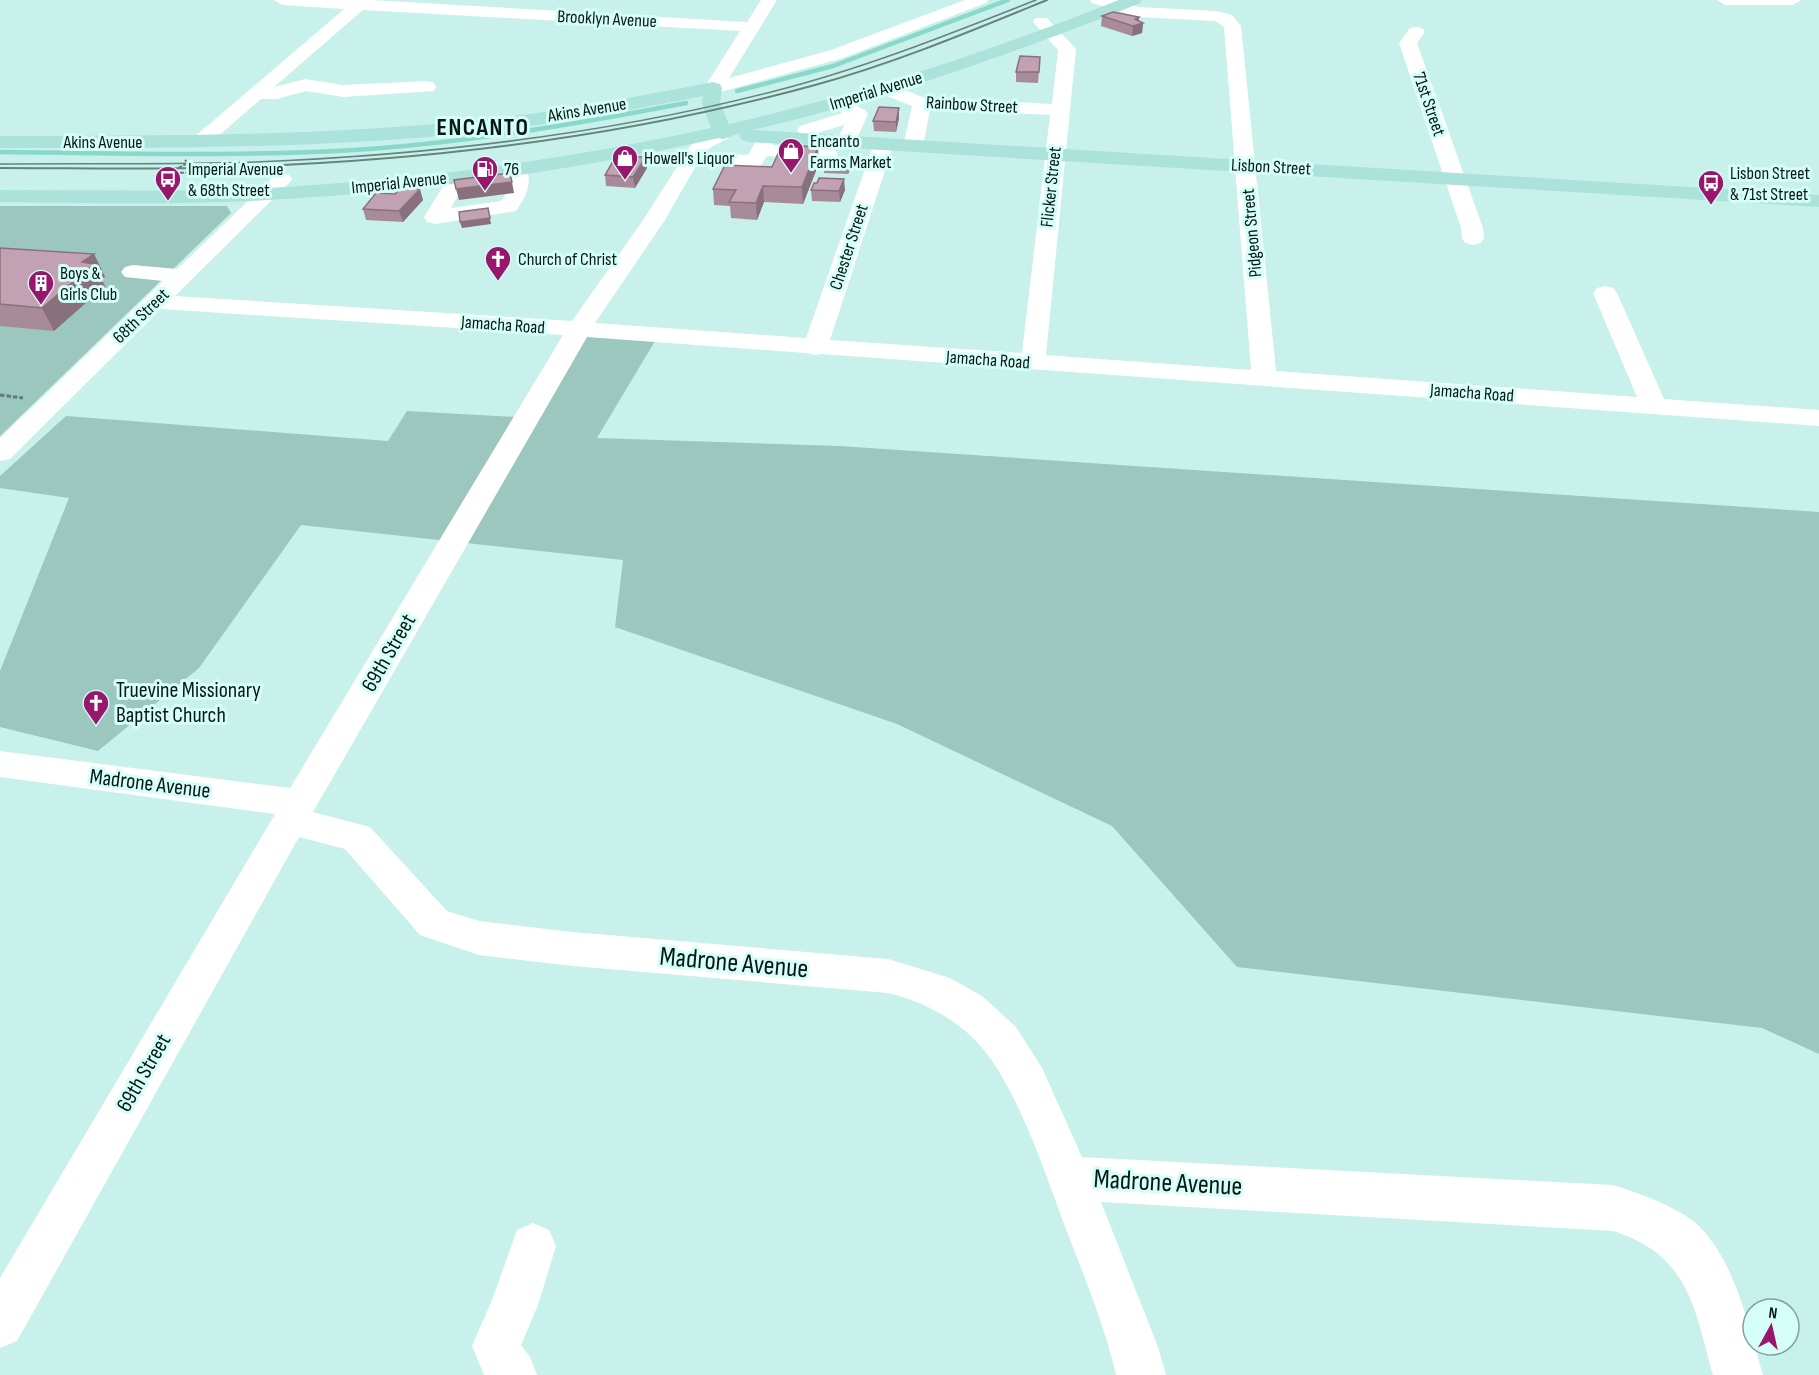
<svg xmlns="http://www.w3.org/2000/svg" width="1819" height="1375" font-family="'Sofia Sans Condensed',sans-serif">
<rect width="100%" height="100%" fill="#c7f1ea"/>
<path fill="#9bc7bf" d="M 0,206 L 227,206 L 231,213 L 0,436 Z
M 579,329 L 658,336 L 597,438 L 839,446 L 1819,512 L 1819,1054 L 1762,1028 L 1237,967 L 1112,826 L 897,724 L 615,627 L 623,560 L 301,525 L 199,668 L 98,751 L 0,727 L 0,671 L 69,498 L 0,488 L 0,476 L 66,416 L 388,441 L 407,411 L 535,418 Z"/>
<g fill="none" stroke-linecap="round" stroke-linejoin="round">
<path stroke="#8ad7cb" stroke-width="4.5" d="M 737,91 L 833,66 L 1008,0
M 0,152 C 118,153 236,157 354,150 C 466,143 576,124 686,103"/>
<path stroke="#607c77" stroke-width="2" stroke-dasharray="4 1.5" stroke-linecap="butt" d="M 185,160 L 188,163 L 168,173 L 244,172"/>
<path stroke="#607c77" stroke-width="3" stroke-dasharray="4.5 2" stroke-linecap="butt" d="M 0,395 L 23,398"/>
<path fill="#fff" fill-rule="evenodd" d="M 274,0 L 372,0 L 747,22 L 761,0 L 777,0 L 729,78 L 831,50 L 965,0 L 988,0 L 986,3 L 843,58 L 713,94 L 706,92 L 704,88 L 740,31 L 363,10 L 274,87 L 305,79 L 343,85 L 427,81 L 434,83 L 436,87 L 434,91 L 343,97 L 306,91 L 277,99 L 261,99 L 207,146 L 193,146 L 190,142 L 193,138 L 344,9 L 282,5 Z
M 1090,0 L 1116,0 L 1139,7 L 1217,11 L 1232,15 L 1241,26 L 1276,371 L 1637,397 L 1593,293 L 1597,288 L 1605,286 L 1613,288 L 1617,293 L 1664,399 L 1819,410 L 1819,426 L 821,354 L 815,355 L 806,353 L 587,337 L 313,812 L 370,827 L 447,911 L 479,921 L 573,932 L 888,959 L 950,978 L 982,996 L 1016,1027 L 1042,1068 L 1082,1157 L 1613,1185 C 1639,1193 1681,1208 1700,1227 C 1737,1266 1748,1326 1763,1375 L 1713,1375 C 1694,1307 1689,1255 1613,1231 L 1101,1202 L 1158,1347 L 1166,1375 L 1116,1375 C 1104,1323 1083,1274 1064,1224 C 1044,1170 1015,1081 975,1040 C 951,1016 921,1001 888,993 L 573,966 L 479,955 L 420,935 L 345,849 L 299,837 L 17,1341 L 0,1348 L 0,1278 L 275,814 L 0,777 L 0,751 L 290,788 L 563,335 L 161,309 L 10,459 L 0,461 L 0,438 L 163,281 L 125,277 L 121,272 L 125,267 L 133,265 L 177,269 L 275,175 L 282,173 L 289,175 L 292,179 L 289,183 L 175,296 L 572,321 L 643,220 L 694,140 L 716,129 L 730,129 L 733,133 C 726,143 712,143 705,153 L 748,155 L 760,134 L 774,134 L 777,138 L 773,145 L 828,148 L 835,150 L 838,154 L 835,158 L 828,160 L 767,156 L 761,165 L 754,167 L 697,164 L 665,220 L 595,323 L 806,338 L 873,146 L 876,142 L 890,142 L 893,146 L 830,340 L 1022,353 L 1050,115 L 930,109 L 923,147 L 920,151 L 906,151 L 903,147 L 912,106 L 879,93 L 877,89 L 879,85 L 893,85 L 922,97 L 1052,104 L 1058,50 L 1033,22 L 1035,18 L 1047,18 L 1076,49 L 1046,355 L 1251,370 L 1224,27 L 1215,21 L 1138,17 L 1092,3 Z
M 1717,0 L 1801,0 L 1793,5 L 1725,5 Z
M 1416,27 L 1422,28 L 1425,32 L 1417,43 L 1483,228 L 1484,238 L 1481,243 L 1473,245 L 1465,243 L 1462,238 L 1461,228 L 1399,43 L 1410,28 Z
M 839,97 L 865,110 L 868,114 L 853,147 L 839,147 L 836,143 L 844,125 L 807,136 L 800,134 L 797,130 L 800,126 L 842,113 L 830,103 L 832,99 Z
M 517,164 L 524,166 C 535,181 525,198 516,211 L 435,224 L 427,222 L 424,217 L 451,173 L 458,171 L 465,173 L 468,177 L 451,208 L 501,201 C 513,186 502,178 510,166 Z
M 533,1223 L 549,1230 L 556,1246 L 538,1305 L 521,1345 L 530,1357 L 537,1375 L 484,1375 L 472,1346 L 492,1300 L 517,1230 Z"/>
<path fill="#abe2da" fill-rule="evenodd" d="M 1119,0 L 1142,0 L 1140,3 L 1118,12 C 999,58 877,102 752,130 L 1819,195 L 1819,207 L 749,142 L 742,140 L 739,136 L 741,133 L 723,139 L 719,138 C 571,171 420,192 268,200 C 179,205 89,203 0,202 L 0,190 C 89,190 178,192 267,188 C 416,180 565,160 711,128 L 702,103 L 703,96 C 630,110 556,124 482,132 C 322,149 161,148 0,148 L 0,136 C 160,136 321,136 480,120 C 559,112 636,97 713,82 L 720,84 L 722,88 L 720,103 L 729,124 C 862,94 993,50 1119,0 Z"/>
<path stroke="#66837e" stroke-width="1.5" d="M 0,164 C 85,163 170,165 255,162 C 430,155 605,135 775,91 C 865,68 950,34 1036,0"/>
<path stroke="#66837e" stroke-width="2" d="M 0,168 C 77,168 154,170 231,167 C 428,161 625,137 815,85 C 895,63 971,31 1047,0"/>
</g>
<path fill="#a78b99" d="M 1102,16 L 1139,21 L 1143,23 L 1142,33 L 1132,36 L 1101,26 Z
M 1040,57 L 1038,83 L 1016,82 L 1016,72 Z
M 899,118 L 896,132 L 874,131 L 873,121 Z
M 646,157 L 647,168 L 635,188 L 606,186 L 605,175 Z
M 851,161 L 851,166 L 848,174 L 824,173 L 824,167 Z
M 819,163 L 803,204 L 764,202 L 757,220 L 731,218 L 730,206 L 714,205 L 713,189 L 772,167 Z
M 817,183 L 845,190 L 840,202 L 812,201 L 811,190 Z
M 395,194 L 423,200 L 403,222 L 366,220 L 363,209 Z
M 0,248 L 94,254 L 105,277 L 101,279 L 105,286 L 54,331 L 0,326 Z"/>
<path fill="#88717d" d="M 1139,17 L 1139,24 L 1143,23 L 1142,33 L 1132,36 L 1133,26 L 1135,19 Z
M 899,108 L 899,118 L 896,132 L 896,122 Z
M 818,147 L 819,163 L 803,204 L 802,187 Z
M 646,157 L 647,168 L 635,188 L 633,177 Z
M 851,161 L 851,166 L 848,174 L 848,169 Z
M 844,179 L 845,190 L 840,202 L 839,191 Z
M 512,182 L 514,193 L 459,200 L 456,189 Z
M 763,186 L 764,202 L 757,220 L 756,203 Z
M 420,189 L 423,200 L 403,222 L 399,211 Z
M 488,208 L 491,224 L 462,228 L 460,222 Z
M 94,254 L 105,277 L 101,279 L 105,286 L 54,331 L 42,308 L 82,262 Z"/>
<path fill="#c2a2b2" stroke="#88717d" stroke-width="1.5" d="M 1113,12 L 1139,17 L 1135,19 L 1143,23 L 1133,26 L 1102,16 Z
M 1020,56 L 1040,57 L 1039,72 L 1016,72 Z
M 879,107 L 899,108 L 896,122 L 873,121 Z
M 782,145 L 818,147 L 802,187 L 763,186 L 756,203 L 729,202 L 736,190 L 713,189 L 725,165 L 772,167 Z
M 616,156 L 646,157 L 633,177 L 605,175 Z
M 826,159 L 851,161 L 848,169 L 824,167 Z
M 510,173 L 512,182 L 456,189 L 454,180 Z
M 819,178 L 844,179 L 839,191 L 811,190 L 814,183 L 817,183 Z
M 401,188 L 420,189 L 399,211 L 363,209 L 376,193 L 395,194 Z
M 488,208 L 490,218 L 460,222 L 459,212 Z
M 0,248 L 94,254 L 82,262 L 94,264 L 42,308 L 0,304 Z"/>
<defs>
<g id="shop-pin" transform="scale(1.35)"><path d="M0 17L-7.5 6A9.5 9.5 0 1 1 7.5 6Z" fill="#98176d" stroke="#d4fef7"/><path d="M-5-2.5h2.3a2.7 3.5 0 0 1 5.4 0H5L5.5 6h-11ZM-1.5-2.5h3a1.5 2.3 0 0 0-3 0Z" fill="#fff"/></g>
<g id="fuel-pin" transform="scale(1.35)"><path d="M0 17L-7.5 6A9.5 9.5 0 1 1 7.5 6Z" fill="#98176d" stroke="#d4fef7"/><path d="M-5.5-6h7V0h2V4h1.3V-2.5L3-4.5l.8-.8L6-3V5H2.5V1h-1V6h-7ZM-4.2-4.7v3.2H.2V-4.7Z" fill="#fff"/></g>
<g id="bus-pin" transform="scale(1.35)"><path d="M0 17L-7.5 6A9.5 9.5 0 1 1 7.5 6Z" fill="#98176d" stroke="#d4fef7"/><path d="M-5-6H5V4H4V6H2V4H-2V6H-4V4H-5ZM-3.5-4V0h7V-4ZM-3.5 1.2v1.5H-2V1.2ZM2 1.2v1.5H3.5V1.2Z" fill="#fff"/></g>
<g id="church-pin" transform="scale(1.35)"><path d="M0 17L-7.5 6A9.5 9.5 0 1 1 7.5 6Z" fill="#98176d" stroke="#d4fef7"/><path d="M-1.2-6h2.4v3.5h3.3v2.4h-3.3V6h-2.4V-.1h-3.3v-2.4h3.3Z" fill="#fff"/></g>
<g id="building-pin" transform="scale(1.35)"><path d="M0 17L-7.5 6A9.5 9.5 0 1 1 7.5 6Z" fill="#98176d" stroke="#d4fef7"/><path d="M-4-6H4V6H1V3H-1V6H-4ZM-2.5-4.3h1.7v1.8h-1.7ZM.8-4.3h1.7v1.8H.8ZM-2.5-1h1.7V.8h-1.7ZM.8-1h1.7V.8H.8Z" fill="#fff"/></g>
</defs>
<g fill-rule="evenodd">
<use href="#shop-pin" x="791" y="151"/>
<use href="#shop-pin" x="625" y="158"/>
<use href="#fuel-pin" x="485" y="169"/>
<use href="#bus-pin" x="168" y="179"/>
<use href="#bus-pin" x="1711" y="183"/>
<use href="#church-pin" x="498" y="259"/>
<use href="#building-pin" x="41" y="283"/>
<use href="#church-pin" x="96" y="703"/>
</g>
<g text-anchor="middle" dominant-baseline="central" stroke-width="6" stroke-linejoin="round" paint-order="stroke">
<g font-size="18" fill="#081816" stroke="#d4fef7">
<text transform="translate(607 19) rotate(3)">Brooklyn Avenue</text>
<text transform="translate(876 91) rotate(-17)">Imperial Avenue</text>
<text transform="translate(1429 104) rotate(71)">71st Street</text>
<text transform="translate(972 105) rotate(3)">Rainbow Street</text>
<text transform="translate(587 110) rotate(-9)">Akins Avenue</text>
<text x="103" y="142">Akins Avenue</text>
<text transform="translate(1271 167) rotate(3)">Lisbon Street</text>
<text transform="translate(399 183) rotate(-6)">Imperial Avenue</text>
<text transform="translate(1051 187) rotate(-84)">Flicker Street</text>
<text transform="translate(1252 233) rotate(-95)">Pidgeon Street</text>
<text transform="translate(849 247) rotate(-72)">Chester Street</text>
<text transform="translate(141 316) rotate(-44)">68th Street</text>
<text transform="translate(503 325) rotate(4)">Jamacha Road</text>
<text transform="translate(988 360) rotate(4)">Jamacha Road</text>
<text transform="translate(1472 393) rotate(4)">Jamacha Road</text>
</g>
<g font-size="18" fill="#081816" stroke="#d4fef7" text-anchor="start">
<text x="810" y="141">Encanto<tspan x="810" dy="21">Farms Market</tspan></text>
<text x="644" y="158">Howell's Liquor</text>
<text x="188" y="169">Imperial Avenue<tspan x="188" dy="21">&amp; 68th Street</tspan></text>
<text x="504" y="169">76</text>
<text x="1730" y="173">Lisbon Street<tspan x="1730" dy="21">&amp; 71st Street</tspan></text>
<text x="518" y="259">Church of Christ</text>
<text x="60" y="273">Boys &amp;<tspan x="60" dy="21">Girls Club</tspan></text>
</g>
<g font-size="22" fill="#081816" stroke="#d4fef7">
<text transform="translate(389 653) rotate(-60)">69th Street</text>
<text transform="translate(150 784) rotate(7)">Madrone Avenue</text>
<text transform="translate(144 1073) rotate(-60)">69th Street</text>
</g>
<g font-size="22" fill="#081816" stroke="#d4fef7" text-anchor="start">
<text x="116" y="690">Truevine Missionary<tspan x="116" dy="25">Baptist Church</tspan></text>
</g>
<g font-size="24" font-weight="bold" letter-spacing="1.5" fill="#081816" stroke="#d4fef7">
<text x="483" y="127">ENCANTO</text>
</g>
<g font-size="27" fill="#081816" stroke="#d4fef7">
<text transform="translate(734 963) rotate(5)">Madrone Avenue</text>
<text transform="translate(1168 1183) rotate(3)">Madrone Avenue</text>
</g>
</g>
<g transform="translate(1771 1327) rotate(8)"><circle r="28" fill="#d4fef7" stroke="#82a29d" stroke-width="1.5"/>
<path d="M0-4.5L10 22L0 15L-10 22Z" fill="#98176d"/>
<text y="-9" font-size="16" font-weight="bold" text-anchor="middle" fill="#081816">N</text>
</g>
</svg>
